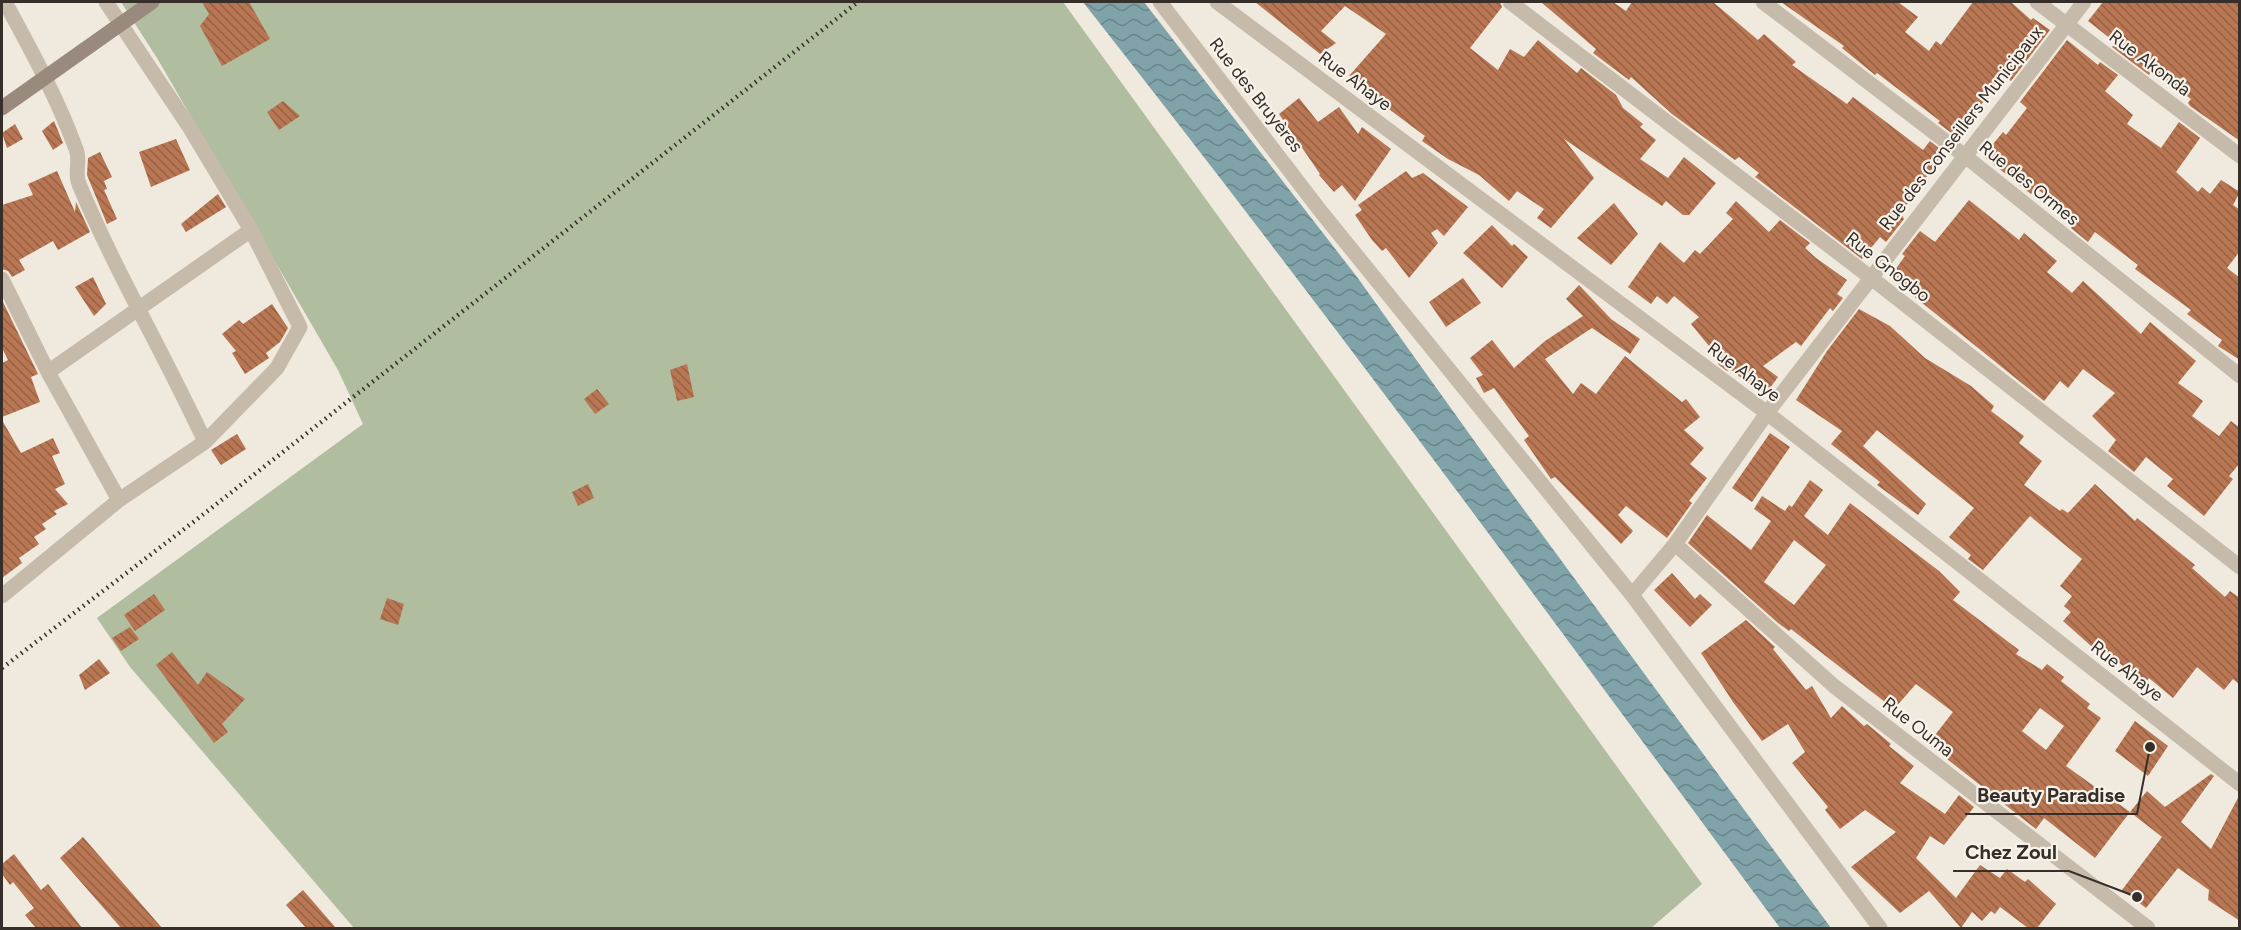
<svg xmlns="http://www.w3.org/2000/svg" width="2241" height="930" font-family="Figtree,sans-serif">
<defs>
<pattern id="water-waves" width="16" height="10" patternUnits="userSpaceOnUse" patternTransform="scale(1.5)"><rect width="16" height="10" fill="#80a3a9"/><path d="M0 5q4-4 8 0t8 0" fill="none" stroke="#6a858a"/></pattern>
<pattern id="building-back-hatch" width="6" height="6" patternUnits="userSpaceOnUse" patternTransform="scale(1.5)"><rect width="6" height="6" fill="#b87653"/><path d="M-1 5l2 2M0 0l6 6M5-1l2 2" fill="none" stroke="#966145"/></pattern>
</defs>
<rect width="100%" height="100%" fill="#efe9de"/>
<path fill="#b0bd9f" d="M 121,2 L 1063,2 L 1702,884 L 1651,928 L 354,928 L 130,667 L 97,618 L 363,424 L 338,370 L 157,58 Z"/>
<path fill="url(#water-waves)" d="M 1083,2 L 1144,2 L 1357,277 L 1508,488 L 1831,928 L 1780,928 C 1551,617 1322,305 1083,2 Z"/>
<path fill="url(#building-back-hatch)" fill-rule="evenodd" d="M 202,2 L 249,2 L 270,39 L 222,66 L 200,26 L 209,14 Z
M 1255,2 L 1500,2 L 1502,7 L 1470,48 L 1498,70 L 1510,49 L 1524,57 L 1538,40 L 1577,73 L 1581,68 L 1616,95 L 1623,108 L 1643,124 L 1640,127 L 1656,140 L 1640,159 L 1668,178 L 1684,157 L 1716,183 L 1689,215 L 1683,215 L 1666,201 L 1662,206 L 1564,139 L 1594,178 L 1551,228 L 1537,218 L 1544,209 L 1517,191 L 1509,201 L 1479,175 L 1448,159 L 1422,141 L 1425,136 L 1386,107 L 1373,95 L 1375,93 L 1349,76 L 1386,34 L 1345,6 L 1321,31 L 1336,43 L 1320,54 Z
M 1541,2 L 1613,2 L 1626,11 L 1632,2 L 1713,2 L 1758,40 L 1764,34 L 1796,62 L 1792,65 L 1847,104 L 1853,97 L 1923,150 L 1930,141 L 1944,152 L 1901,213 L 1904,219 L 1886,242 L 1880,237 L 1862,259 L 1758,179 L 1755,177 L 1759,173 L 1739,157 L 1735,160 L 1672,114 L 1631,77 L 1629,80 L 1593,53 L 1596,49 Z
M 1781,2 L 1898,2 L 1918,17 L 1905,32 L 1929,51 L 1936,41 L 1941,45 L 1973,2 L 2011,2 L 2031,20 L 2033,18 L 2050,30 L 2011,81 L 2002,75 L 1958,138 L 1938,123 L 1940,121 L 1877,73 L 1875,75 L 1842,48 L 1844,46 Z
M 2103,2 L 2240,2 L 2240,141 L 2190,106 L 2188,103 L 2191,99 L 2168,82 L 2151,72 L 2149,75 L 2112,47 L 2116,43 L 2088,21 Z
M 2067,40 L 2098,65 L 2100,62 L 2118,75 L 2105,91 L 2133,115 L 2127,124 L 2161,148 L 2179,122 L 2200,138 L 2176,172 L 2198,192 L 2202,187 L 2210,194 L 2221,180 L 2240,192 L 2233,205 L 2240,210 L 2240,251 L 2227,268 L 2240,278 L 2240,360 L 2218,346 L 2222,340 L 2187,314 L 2191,310 L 2135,269 L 2138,265 L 2095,232 L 2088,242 L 2071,228 L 2077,220 L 2036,188 L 2031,194 L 1983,156 L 2003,132 L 2006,135 L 2027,108 L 2020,102 Z
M 1299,98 L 1318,122 L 1339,107 L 1358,134 L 1362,127 L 1391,149 L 1355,201 L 1342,185 L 1334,192 L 1319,175 L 1320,174 L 1279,114 Z
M 283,101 L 300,116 L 279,130 L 267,112 Z
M 54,121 L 63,143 L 53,150 L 42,131 Z
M 15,124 L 23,139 L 7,148 L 2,133 Z
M 176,139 L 190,170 L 151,187 L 139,152 Z
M 100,152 L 112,177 L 104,181 L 107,189 L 104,190 L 117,219 L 107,224 L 87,175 L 88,158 Z
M 57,171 L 75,212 L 76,202 L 90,232 L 58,250 L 53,241 L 19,260 L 25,270 L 12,277 L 8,271 L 2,269 L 2,205 L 33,195 L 28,184 Z
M 1406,171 L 1412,178 L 1423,173 L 1468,207 L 1444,236 L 1437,229 L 1431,233 L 1438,243 L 1409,278 L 1386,248 L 1382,251 L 1372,240 L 1355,215 L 1362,210 L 1358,205 Z
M 218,194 L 226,207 L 186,232 L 181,224 Z
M 1969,200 L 2019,240 L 2024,233 L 2057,261 L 2047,272 L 2072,293 L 2083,281 L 2141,334 L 2150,322 L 2196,361 L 2178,383 L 2203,401 L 2192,416 L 2219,436 L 2231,421 L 2240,428 L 2240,463 L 2229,476 L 2233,479 L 2204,516 L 2167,486 L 2173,479 L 2146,457 L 2134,472 L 2108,451 L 2116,440 L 2092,416 L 2115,393 L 2083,369 L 2068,388 L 2060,381 L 2044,401 L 1890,277 L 1905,256 L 1902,254 L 1920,231 L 1935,242 Z
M 1736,201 L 1769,232 L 1780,220 L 1810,243 L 1805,248 L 1816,258 L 1847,280 L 1837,294 L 1843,298 L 1833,311 L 1830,308 L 1801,346 L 1796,342 L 1763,366 L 1778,377 L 1764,396 L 1730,369 L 1727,371 L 1719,365 L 1715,359 L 1718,357 L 1691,324 L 1699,317 L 1674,296 L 1667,304 L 1657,296 L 1651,304 L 1628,287 L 1660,242 L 1684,263 L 1695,250 L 1700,254 L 1733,219 L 1726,213 Z
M 1614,203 L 1638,234 L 1611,265 L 1577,238 Z
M 1492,225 L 1512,246 L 1514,244 L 1528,257 L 1502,288 L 1463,253 Z
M 93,277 L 106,304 L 94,316 L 75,287 Z
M 1463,278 L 1481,303 L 1446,327 L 1429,302 Z
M 1579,285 L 1611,319 L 1640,339 L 1630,354 L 1592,328 L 1545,359 L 1573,394 L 1581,383 L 1596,394 L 1625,356 L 1682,402 L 1686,399 L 1700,417 L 1684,430 L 1704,448 L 1690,464 L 1707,478 L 1689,501 L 1692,503 L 1667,538 L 1626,506 L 1618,515 L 1633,531 L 1621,544 L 1555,477 L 1551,479 L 1524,440 L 1529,436 L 1494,388 L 1484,393 L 1476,378 L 1483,375 L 1470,358 L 1492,340 L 1514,368 L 1545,341 L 1583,316 L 1566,299 Z
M 2,300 L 38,374 L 31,377 L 40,402 L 2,417 L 2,363 L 8,360 L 2,348 Z
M 272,304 L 288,328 L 280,342 L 266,353 L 269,358 L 245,374 L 232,353 L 236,351 L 222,334 L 239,320 L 243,324 Z
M 1859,309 L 1890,326 L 1925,358 L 1971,386 L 1994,406 L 1991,411 L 2024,436 L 2019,443 L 2042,461 L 2024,485 L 2060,511 L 2062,509 L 2068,513 L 2095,484 L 2135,521 L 2137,518 L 2195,565 L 2192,568 L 2225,597 L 2230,591 L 2240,598 L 2240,685 L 2233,679 L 2224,690 L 2197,667 L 2173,698 L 2149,678 L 2144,684 L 2103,649 L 2099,653 L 2063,621 L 2071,612 L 2064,606 L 2072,596 L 2060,586 L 2082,559 L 2030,516 L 1983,570 L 1968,559 L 1971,555 L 1949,537 L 1974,508 L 1877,430 L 1863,446 L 1926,504 L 1918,515 L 1877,485 L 1880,482 L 1831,444 L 1842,431 L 1796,400 L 1827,351 Z
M 687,364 L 694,397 L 677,401 L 670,370 Z
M 597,389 L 609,404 L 595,414 L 584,399 Z
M 2,420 L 21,453 L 53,438 L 60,453 L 52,456 L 65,484 L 55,489 L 68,504 L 54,511 L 57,514 L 42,524 L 46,529 L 34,537 L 39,544 L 19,558 L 22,563 L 2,578 Z
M 1770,433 L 1790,447 L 1752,502 L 1732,488 Z
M 237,434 L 246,449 L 221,465 L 211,450 Z
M 1810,480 L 1823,490 L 1804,516 L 1828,535 L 1850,503 L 1939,571 L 1960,592 L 1953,600 L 2019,650 L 2016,654 L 2042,670 L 2047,664 L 2064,677 L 2061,681 L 2090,704 L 2087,708 L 2101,718 L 2066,766 L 2130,812 L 2095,858 L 2044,818 L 2036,829 L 1928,744 L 1953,712 L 1916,684 L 1894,709 L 1791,629 L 1789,631 L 1778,623 L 1688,543 L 1707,515 L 1751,550 L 1771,521 L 1754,509 L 1762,496 L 1785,511 L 1789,505 L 1792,507 ZM 1794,540 L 1826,565 L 1794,605 L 1764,582 ZM 2040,708 L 2064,726 L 2046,750 L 2022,731 Z
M 588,484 L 594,498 L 578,506 L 572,492 Z
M 1672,573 L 1695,599 L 1700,594 L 1712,605 L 1690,627 L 1654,590 Z
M 154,594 L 165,610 L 135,631 L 124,615 Z
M 387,598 L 404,604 L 398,625 L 380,619 Z
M 1746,620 L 1775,647 L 1773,649 L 1806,690 L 1812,686 L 1831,718 L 1842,706 L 1864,726 L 1867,724 L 1878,733 L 1891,744 L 1889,746 L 1914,766 L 1900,783 L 1945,814 L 1959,795 L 1974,807 L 1944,845 L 1930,836 L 1916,858 L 1956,898 L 1980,865 L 2000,878 L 2007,869 L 2025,882 L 2028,879 L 2056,904 L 2037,928 L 2028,928 L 2000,907 L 1995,914 L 1991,911 L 1982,921 L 1972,912 L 1961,928 L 1929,891 L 1900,913 L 1851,867 L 1896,832 L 1865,810 L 1840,829 L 1825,810 L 1828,807 L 1792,763 L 1805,752 L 1788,724 L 1762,741 L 1733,702 L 1701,653 Z
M 130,627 L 139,639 L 121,651 L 112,638 Z
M 172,652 L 198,685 L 207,672 L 245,699 L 222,724 L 228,732 L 214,743 L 156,665 Z
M 99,659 L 110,673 L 85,690 L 79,675 Z
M 2135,721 L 2168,746 L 2148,776 L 2115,751 Z
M 2211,774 L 2214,776 L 2181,822 L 2211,849 L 2240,794 L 2240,921 L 2208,900 L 2209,890 L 2178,868 L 2146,908 L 2122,890 L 2162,837 L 2130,812 L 2147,791 L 2165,807 Z
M 83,837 L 162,928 L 121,928 L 60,858 Z
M 14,854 L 41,890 L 48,884 L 82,928 L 36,928 L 25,915 L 34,908 L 13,882 L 10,885 L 2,874 L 2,864 Z
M 303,890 L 336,928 L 306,928 L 286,905 Z"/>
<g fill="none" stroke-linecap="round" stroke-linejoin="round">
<path stroke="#c6baab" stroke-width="15" d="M 5,2 C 31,50 57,97 76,149 C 81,161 74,173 79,184 C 116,273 165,355 205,442
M 1160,2 L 1322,213 L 1632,595 L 1880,928
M 1217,2 L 1767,413 L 2240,784
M 1510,2 L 1870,277 L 2240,567
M 1763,2 L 1965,156 L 2240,376
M 2037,2 L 2240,156
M 2,279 L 48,372 L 119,500
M 48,372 L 251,230
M 1675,544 L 1834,686 L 2148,928
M 1632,595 L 1675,544 L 1767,413 L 2084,2
M 2,596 L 119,500 L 205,442 L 277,368 L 300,327 L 251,230 L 188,125 L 106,2"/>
<path stroke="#9a8a7d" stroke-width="15" d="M 2,108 L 152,2"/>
<path stroke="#352e29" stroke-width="4.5" stroke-dasharray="1.5 4.5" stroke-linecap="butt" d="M 2,668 L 196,520 L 858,2"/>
</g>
<g text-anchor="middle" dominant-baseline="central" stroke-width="4.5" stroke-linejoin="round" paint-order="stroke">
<g font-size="18" fill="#352e29" stroke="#f8f3ea">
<text transform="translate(2150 63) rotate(37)">Rue Akonda</text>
<text transform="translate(1355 81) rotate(37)">Rue Ahaye</text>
<text transform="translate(1256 95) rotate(52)">Rue des Bruyères</text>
<text transform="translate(1961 128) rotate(-52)">Rue des Conseillers Municipaux</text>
<text transform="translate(2029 183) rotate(39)">Rue des Ormes</text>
<text transform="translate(1888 267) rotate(38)">Rue Gnogbo</text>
<text transform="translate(1744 372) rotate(37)">Rue Ahaye</text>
<text transform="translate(2127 671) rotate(38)">Rue Ahaye</text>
<text transform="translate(1918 727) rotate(38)">Rue Ouma</text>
</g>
</g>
<path fill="none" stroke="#352e29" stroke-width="2" d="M2150 747L2137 814H1965M2137 897L2069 871H1953"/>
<g fill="#352e29" stroke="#f8f3ea" stroke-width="2">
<circle cx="2150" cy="747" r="6"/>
<circle cx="2137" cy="897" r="6"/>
</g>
<g font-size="20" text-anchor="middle" font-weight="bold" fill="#352e29" stroke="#f8f3ea" stroke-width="4.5" stroke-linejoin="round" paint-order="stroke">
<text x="2051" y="802">Beauty Paradise</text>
<text x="2011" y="859">Chez Zoul</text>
</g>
<rect width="2241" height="930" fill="none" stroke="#352e29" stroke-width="6"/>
</svg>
